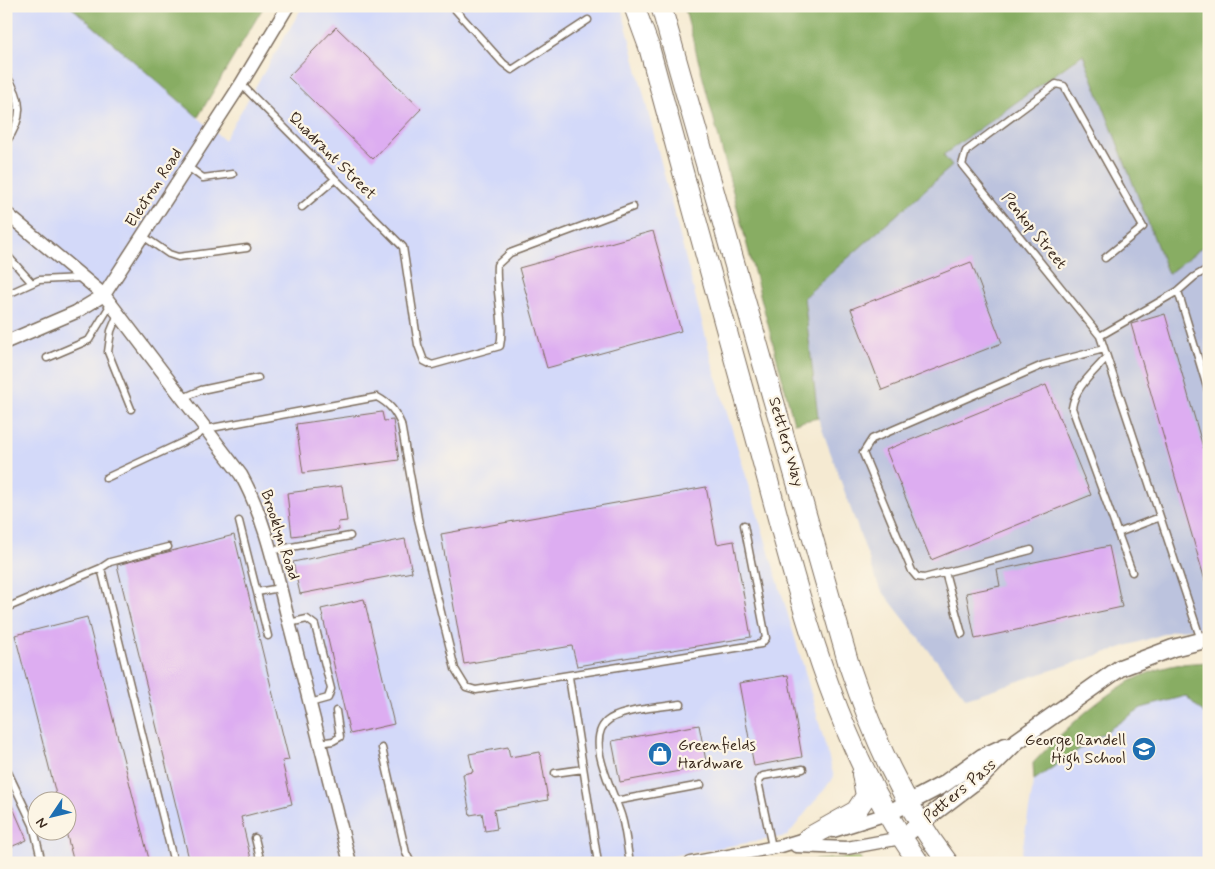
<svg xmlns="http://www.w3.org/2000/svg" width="1215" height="869" font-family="Mynerve,sans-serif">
<rect width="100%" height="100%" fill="#fcf5e5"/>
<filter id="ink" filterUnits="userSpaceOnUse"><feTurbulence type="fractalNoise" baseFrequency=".02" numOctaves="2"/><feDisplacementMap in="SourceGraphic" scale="10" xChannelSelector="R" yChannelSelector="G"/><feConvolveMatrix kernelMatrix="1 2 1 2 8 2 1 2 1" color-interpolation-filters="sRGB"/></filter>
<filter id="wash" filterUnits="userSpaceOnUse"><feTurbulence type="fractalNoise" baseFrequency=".0096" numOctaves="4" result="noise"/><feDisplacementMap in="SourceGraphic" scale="20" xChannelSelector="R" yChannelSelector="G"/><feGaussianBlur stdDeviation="1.12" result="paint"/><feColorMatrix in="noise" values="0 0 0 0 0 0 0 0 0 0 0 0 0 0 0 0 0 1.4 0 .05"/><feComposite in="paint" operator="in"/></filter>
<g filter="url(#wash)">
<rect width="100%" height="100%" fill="#f5ead2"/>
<path fill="#d3d9f9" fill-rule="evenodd" d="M 6,6 L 70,6 L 224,140 L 303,6 L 621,6 L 715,373 L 804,668 L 834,777 L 787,836 L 632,863 L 6,863 ZM 38,802 L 68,802 L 68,832 L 38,832 Z
M 1187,696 L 1209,718 L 1209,863 L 1020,863 L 1034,780 L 1141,708 Z"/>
<path fill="#bcc3de" d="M 1084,54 L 1168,274 L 1209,242 L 1209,628 L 1176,630 L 966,698 L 879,587 L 818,418 L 804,297 L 951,166 L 942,155 Z"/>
<path fill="#abc971" stroke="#737a48" d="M 860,857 L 862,863 L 777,863 Z"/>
<path fill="#88ad63" stroke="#626c40" d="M 70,6 L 264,6 L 198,117 Z
M 684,6 L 1209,6 L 1209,242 L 1168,274 L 1083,54 L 943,155 L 952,166 L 804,297 L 818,418 L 794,423 Z
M 1209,662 L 1209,718 L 1186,696 L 1141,708 L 1034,780 L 1033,763 C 1072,723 1114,679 1171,666 C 1183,663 1196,663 1209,662 Z"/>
<g id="blocks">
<path fill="#ddadf1" d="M 336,27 L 421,109 L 373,159 L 288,77 Z
M 653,231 L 681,331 L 547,368 L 519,268 Z
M 971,262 L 1002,343 L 882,390 L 851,309 Z
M 1165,314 L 1209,468 L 1209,584 L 1206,584 L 1131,324 Z
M 1046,385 L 1091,495 L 931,560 L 886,450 Z
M 382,412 L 384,421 L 393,420 L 399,460 L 303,473 L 296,424 Z
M 342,486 L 347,521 L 338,522 L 339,530 L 292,536 L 287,493 Z
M 706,487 L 717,544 L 734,541 L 751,637 L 577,666 L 572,646 L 464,664 L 441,534 Z
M 234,535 L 289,760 L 282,761 L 292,804 L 241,817 L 252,863 L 190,863 L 117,565 Z
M 405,539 L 412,572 L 300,594 L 293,562 Z
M 1109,546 L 1122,607 L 975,639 L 966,593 L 1000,586 L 997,570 Z
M 364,599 L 394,724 L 350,734 L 321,609 Z
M 87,617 L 150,863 L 74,863 L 66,832 L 68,832 L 68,802 L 58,802 L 15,635 Z
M 788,675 L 802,757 L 754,766 L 739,683 Z
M 699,725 L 707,766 L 620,782 L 612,741 Z
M 508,747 L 510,757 L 540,752 L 548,800 L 494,810 L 497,829 L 485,831 L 482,813 L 470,815 L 463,774 L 473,772 L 469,754 Z
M 6,792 L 27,840 L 6,849 Z"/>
</g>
</g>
<g filter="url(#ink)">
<use href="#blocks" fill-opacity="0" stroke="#7c6d5d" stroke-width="1"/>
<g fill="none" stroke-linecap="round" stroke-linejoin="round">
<g stroke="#7c6d5d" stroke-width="9">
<path id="service" d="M 452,6 L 503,63 L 512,70 L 588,20
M 6,75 C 23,99 24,118 6,142
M 241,84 L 403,247 L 418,345 L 424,361 L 432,365 L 500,346 C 505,320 495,292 497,265 L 510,253 L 633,207
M 188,167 L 203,178 L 233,174
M 302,207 L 335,179
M 143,236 L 169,254 L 178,257 L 247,248
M 6,254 L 32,283
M 1105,258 L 1143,227 L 1064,86 L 1056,84 L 966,151 L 962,165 L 1100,336 L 1201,640
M 1178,291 L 1209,394
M 6,295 L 39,280 L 81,278
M 118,314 L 111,331 L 108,352 L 131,409
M 1100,336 L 1178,291 L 1194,277 L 1209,268
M 1107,357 C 1093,373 1075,387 1072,408 L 1132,572
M 47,358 L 89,340 L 111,304
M 183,398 L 201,390 L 258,378
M 106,478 L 196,436 L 206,429 L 377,397 C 390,404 395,411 401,424 L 418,519 L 455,669 L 466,687 L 476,690 L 761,644 L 766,638 L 744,525
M 239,521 L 268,636
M 1118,533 L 1160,517
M 1031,550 L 924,578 L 917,577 L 912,571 L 863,453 L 872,439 L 1043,365 L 1104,349
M 270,551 L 350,536
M 101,568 L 174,863
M 945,572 L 962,634
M 257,592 L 280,588
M 6,608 L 101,568 L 110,562 L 168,547
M 289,623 L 307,619 L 315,625 L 331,689 L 328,698 L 310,703
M 569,677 L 598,863
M 319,743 L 333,741 L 340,737 L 336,711
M 382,748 L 406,853 L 411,863
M 6,768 L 33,825 L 42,863
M 555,773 L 583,769
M 615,801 L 701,785
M 255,838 L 261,863
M 772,847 L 758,781 L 763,776 L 803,769
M 630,863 C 627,848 626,832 622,818 C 616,795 581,737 610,719 C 627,709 661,707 681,704"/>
</g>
<g stroke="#7c6d5d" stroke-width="15">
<path id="minor" d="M 6,213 L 104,295 L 241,475 C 265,518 275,568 287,615 C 309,698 329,780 350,863
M 6,342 L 76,312 L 104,295 L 241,84 L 288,6
M 833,831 L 887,814
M 796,846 L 847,848 L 901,838
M 691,863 L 781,846 L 814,836"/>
</g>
<g stroke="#7c6d5d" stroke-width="19">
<path id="tertiary" d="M 887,814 L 944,784 L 982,757 L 1006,746
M 901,838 L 981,777 L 1017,741 L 1120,668 L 1173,648 L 1209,639"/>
</g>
<g stroke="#7c6d5d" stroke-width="22">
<path id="primary" d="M 634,6 L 649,47 C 685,181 722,314 759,448 C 798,590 832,741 919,863
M 661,6 L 849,665 C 873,736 902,803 948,863
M 808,838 L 856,811 L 866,796 L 862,774"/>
</g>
<use href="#service" stroke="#fff" stroke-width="6"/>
<use href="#minor" stroke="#fff" stroke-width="12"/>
<use href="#tertiary" stroke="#fff" stroke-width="16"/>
<use href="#primary" stroke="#fff" stroke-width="20"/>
</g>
</g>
<defs>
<g id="school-disc" transform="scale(1.25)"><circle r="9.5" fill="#1f6fb2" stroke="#fcf5e5"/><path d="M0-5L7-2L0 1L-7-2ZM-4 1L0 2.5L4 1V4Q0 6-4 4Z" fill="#fff"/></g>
<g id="shop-disc" transform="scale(1.25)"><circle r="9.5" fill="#1f6fb2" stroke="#fcf5e5"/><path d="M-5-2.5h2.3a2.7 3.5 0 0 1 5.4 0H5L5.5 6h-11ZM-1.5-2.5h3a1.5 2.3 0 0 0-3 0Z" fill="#fff"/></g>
</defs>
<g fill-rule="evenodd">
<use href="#school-disc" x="1144" y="749"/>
<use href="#shop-disc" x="660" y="754"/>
</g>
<g text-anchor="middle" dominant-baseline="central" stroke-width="4.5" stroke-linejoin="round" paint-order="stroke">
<g font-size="16" fill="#3b2a1e" stroke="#fcf5e5">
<text transform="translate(332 156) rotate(45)">Quadrant Street</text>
<text transform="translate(154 188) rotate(-57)">Electron Road</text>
<text transform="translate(1034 231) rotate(51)">Penkop Street</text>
<text transform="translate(786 442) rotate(74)">Settlers Way</text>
<text transform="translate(280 535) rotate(72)">Brooklyn Road</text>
<text transform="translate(960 791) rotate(-40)">Potters Pass</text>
</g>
<g font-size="16" fill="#3b2a1e" stroke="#fcf5e5" text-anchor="end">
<text x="1126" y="740">George Randell<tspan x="1126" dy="18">High School</tspan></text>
<text x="678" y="745" text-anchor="start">Greenfields<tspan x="678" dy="18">Hardware</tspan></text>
</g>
</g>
<rect width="1215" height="869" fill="none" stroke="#fcf5e5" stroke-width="25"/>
<g transform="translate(52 816) rotate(235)"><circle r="24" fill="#fcf5e5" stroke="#afa495"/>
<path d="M0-4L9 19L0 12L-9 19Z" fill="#1f6fb2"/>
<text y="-8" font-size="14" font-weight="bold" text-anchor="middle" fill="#3b2a1e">N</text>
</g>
</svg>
